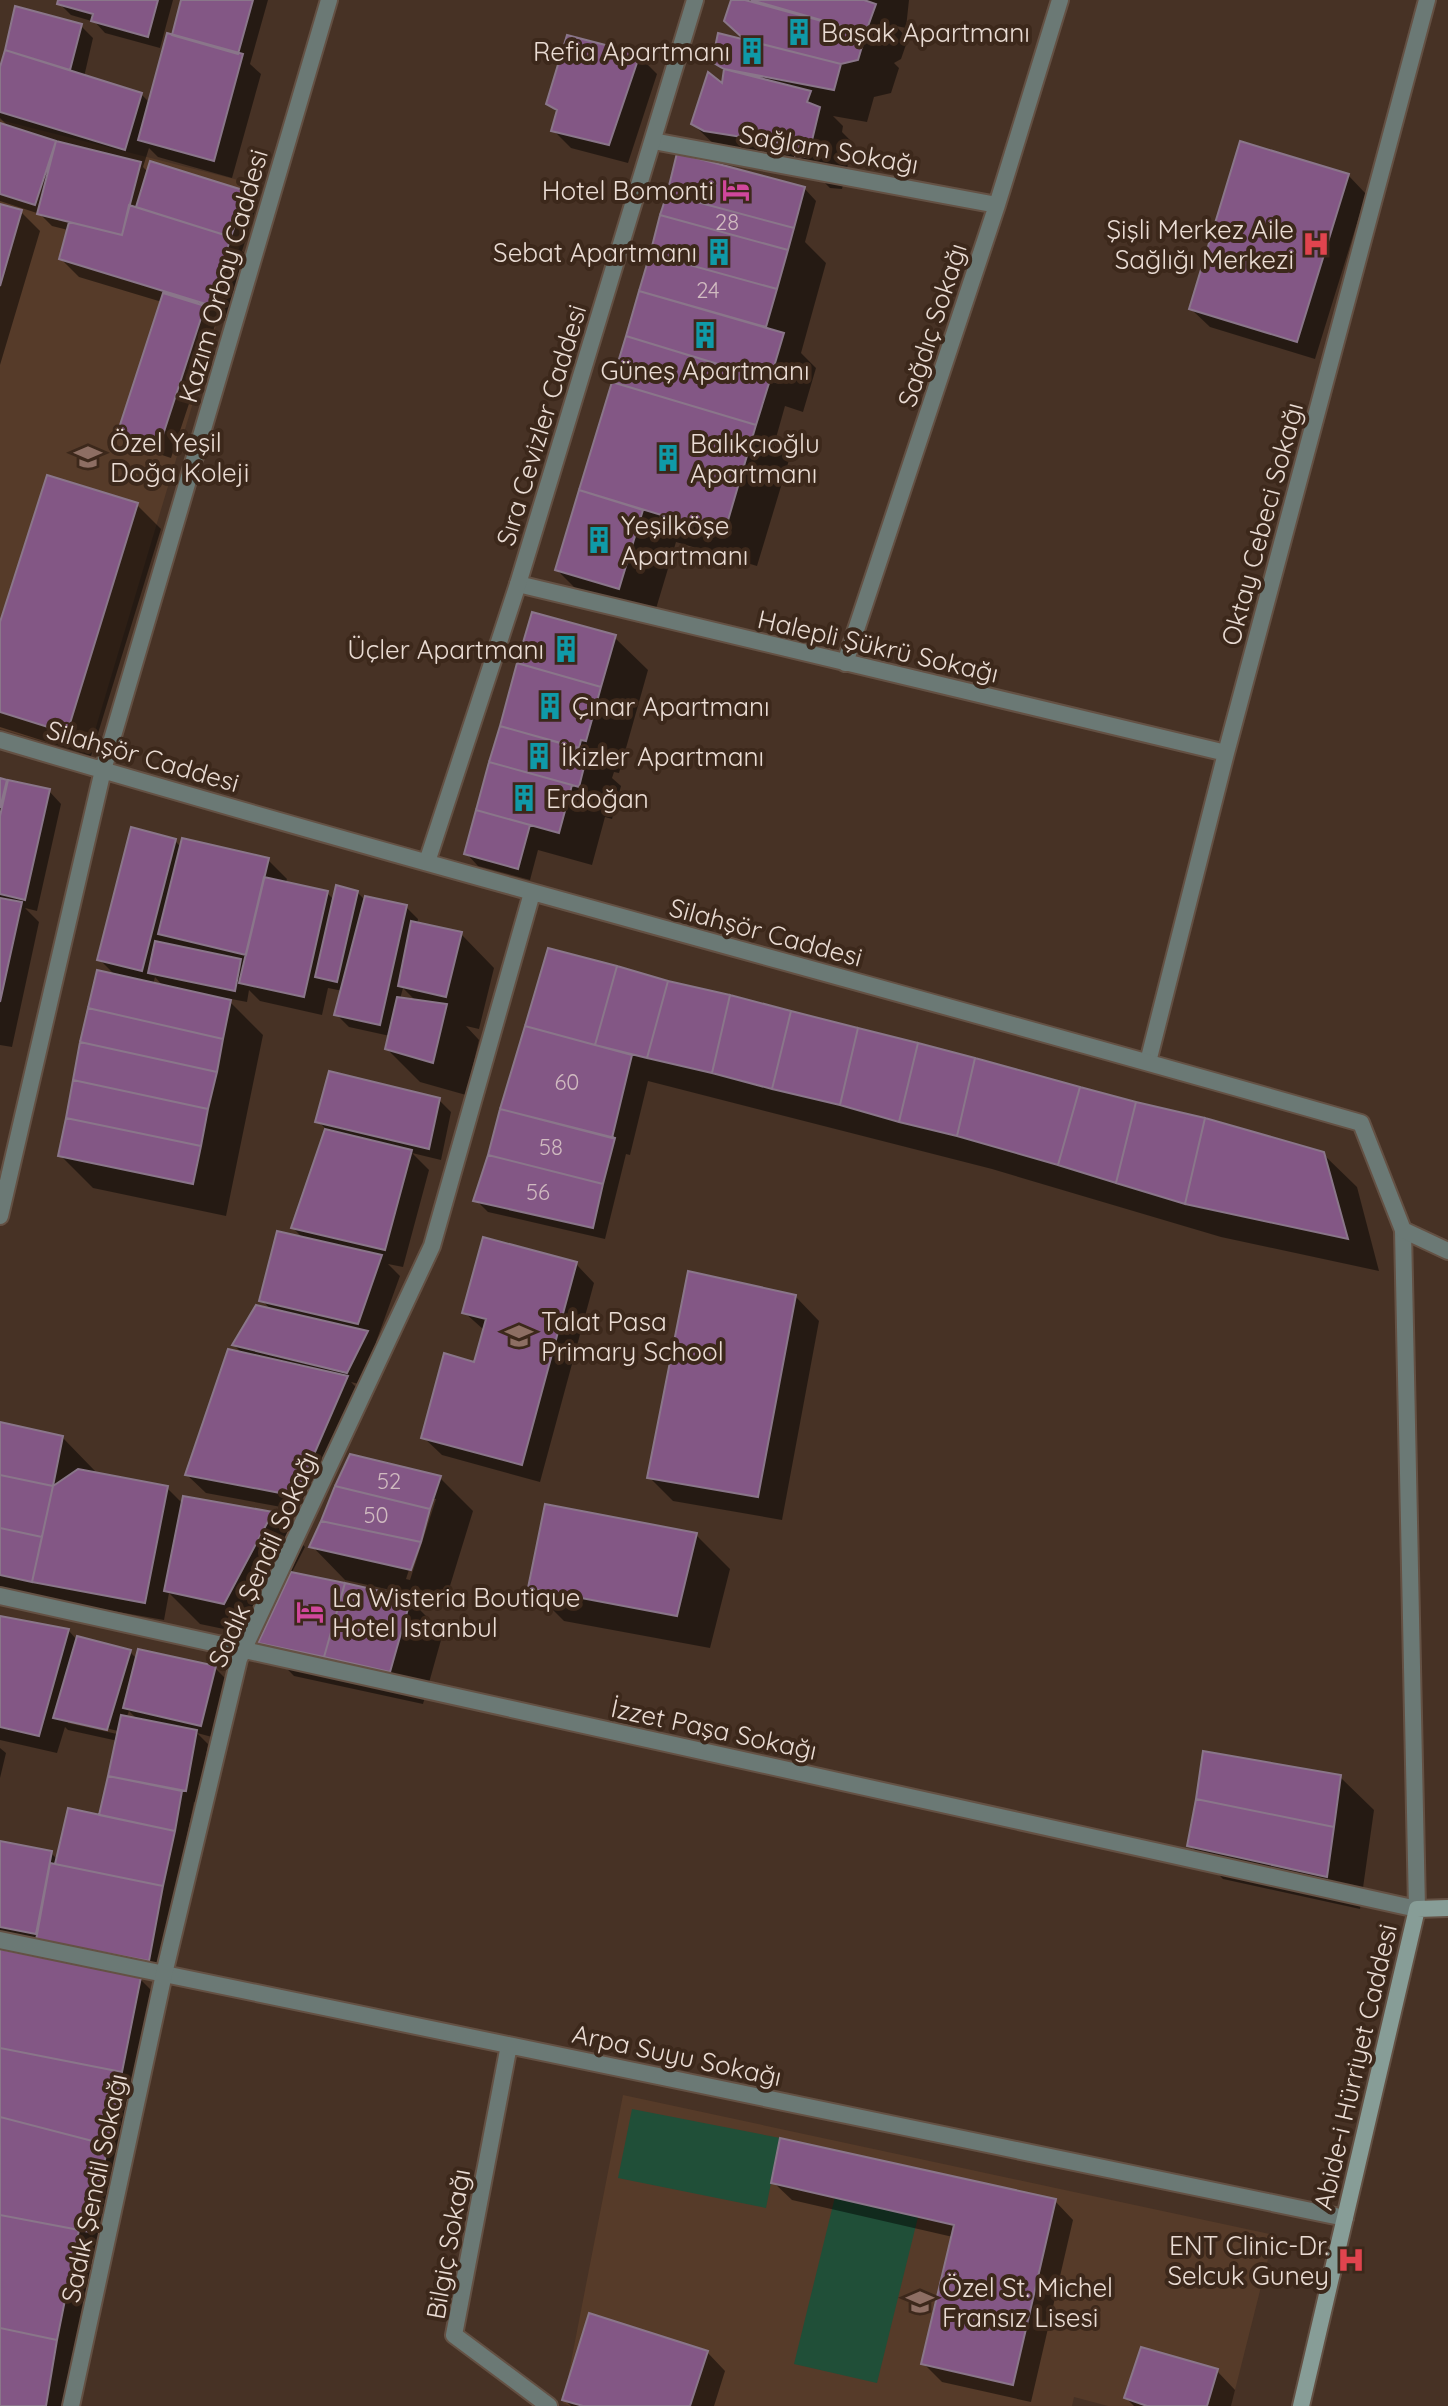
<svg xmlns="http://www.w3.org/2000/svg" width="1448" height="2406" font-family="Quicksand,sans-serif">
<rect width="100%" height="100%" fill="#473225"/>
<path fill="#563b29" d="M 0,120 L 258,185 L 88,754 L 0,729 Z
M 623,2095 L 1274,2235 L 1231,2406 L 1108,2406 L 1074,2397 L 1072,2406 L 570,2406 L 563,2403 Z"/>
<path fill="#204f38" d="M 632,2109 L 780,2138 L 766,2208 L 618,2178 Z
M 835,2197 L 918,2217 L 877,2383 L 794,2364 Z"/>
<path fill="#0007" fill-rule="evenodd" d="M 60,0 L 173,0 L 160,48 L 105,33 L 95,22 L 71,15 L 59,3 Z
M 183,0 L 268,0 L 250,64 L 261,74 L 232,178 L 158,157 L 149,148 L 143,167 L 149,173 L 245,193 L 257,205 L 242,251 L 249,257 L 227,322 L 217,319 L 171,458 L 132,445 L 120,433 L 162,302 L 79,277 L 61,259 L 68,230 L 52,226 L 40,214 L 0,201 L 0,125 L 11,129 L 0,118 L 0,74 L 7,50 L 81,26 L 93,38 L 84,77 L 141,94 L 150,103 L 179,39 Z
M 733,0 L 909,0 L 906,28 L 896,26 L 908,39 L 901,59 L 894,63 L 899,68 L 891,93 L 874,97 L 867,122 L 833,116 L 843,126 L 842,132 L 853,143 L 842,189 L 830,188 L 818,176 L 727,157 L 693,124 L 723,87 L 726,73 L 715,62 L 750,43 Z
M 639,56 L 657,74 L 628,163 L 571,148 L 553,130 L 558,113 L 548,104 Z
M 1348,175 L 1366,194 L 1315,359 L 1210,327 L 1191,309 Z
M 804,188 L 816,201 L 805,242 L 826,263 L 801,353 L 816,368 L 803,412 L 785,406 L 774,445 L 789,460 L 757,566 L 676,542 L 652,622 L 590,603 L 557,570 L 669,194 ZM 665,346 L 780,381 L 779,384 L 665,350 Z
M 0,206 L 21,212 L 40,231 L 0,365 Z
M 137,505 L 161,529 L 91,756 L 0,727 L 0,629 Z
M 533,614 L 614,637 L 648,670 L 619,773 L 614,772 L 612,778 L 621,786 L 612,819 L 605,817 L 592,865 L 538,850 L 530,880 L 478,866 L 466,853 Z
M 0,780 L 49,791 L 61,804 L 37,911 L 25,908 L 39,922 L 12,1047 L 0,1045 Z
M 175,841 L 181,847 L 268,860 L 287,879 L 285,884 L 327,893 L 335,901 L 357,892 L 366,901 L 406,907 L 418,919 L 417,925 L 461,934 L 494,968 L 479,1029 L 466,1026 L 479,1040 L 466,1095 L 420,1082 L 387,1049 L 390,1036 L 349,1027 L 337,1015 L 343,991 L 328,988 L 322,1015 L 260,1001 L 249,990 L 247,1002 L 226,998 L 263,1035 L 226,1216 L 93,1188 L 60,1155 L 117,977 L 99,959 ZM 155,977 L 165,988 L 153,985 ZM 403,988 L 417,1002 L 400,999 Z
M 549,951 L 1323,1154 L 1357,1187 L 1379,1271 L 1221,1237 L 992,1169 L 648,1081 L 630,1155 L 626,1154 L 605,1239 L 488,1212 L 476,1200 Z
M 439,1100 L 451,1112 L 441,1160 L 412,1153 L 429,1170 L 403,1267 L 388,1264 L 400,1276 L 376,1342 L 379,1345 L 359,1384 L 351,1382 L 365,1396 L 314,1513 L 206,1493 L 187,1475 L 243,1354 L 234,1345 L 272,1311 L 262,1300 L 304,1239 L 293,1228 L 327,1130 L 318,1121 Z
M 576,1264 L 594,1283 L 540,1482 L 442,1455 L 423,1437 L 476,1364 L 485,1331 L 464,1312 Z
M 795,1296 L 819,1321 L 782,1520 L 673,1501 L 649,1477 Z
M 0,1424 L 62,1437 L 95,1471 L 94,1474 L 167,1488 L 183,1504 L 185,1498 L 272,1514 L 305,1547 L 291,1574 L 410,1600 L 443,1633 L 423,1704 L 294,1676 L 261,1642 L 278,1606 L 275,1604 L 257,1636 L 200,1624 L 169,1593 L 164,1620 L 68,1603 L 0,1601 Z
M 440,1478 L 473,1511 L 445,1602 L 345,1580 L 312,1546 ZM 432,1499 L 436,1499 L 410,1580 L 406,1579 Z
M 696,1535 L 730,1569 L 710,1648 L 564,1621 L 530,1587 Z
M 0,1618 L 68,1630 L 78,1641 L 130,1652 L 137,1659 L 215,1668 L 227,1680 L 212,1737 L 197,1733 L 208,1744 L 198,1803 L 194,1802 L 174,1899 L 167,1979 L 0,1935 L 0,1843 L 51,1853 L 58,1860 L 101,1817 L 118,1741 L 68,1730 L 65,1727 L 57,1753 L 0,1740 ZM 129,1711 L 139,1721 L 126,1719 ZM 68,1719 L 118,1731 L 117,1734 L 68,1723 Z
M 0,1748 L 6,1753 L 0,1778 Z
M 1340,1777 L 1374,1810 L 1360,1909 L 1223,1879 L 1190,1845 Z
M 0,1951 L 140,1979 L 164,2003 L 68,2406 L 0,2406 Z
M 773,2182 L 1055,2201 L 1073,2220 L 1031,2402 L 942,2382 L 924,2364 L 953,2237 L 792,2200 Z
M 707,2352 L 725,2371 L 714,2406 L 571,2406 L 564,2399 Z
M 1217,2371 L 1235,2390 L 1231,2406 L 1134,2406 L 1126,2398 Z"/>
<path fill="#835785" stroke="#8a768a" stroke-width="2" d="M 58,0 L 158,0 L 148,37 L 91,21 L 93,14 L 57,4 Z
M 181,0 L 253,0 L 238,54 L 172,35 Z
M 731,0 L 745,0 L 866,33 L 858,60 L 841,64 L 745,40 L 724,21 Z
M 751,0 L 864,0 L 876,4 L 868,26 L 859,31 Z
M 15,6 L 82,24 L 70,70 L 5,50 Z
M 167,33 L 243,54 L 214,161 L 138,140 Z
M 718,33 L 841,64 L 834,90 L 724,69 L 712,62 Z
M 567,35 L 640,54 L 609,145 L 551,131 L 557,110 L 546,104 Z
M 5,50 L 142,93 L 125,150 L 0,112 L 0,67 Z
M 724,69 L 811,91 L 807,102 L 820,107 L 808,157 L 795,156 L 793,145 L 704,131 L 691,124 L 708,72 L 722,83 Z
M 0,123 L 56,141 L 35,205 L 0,194 Z
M 56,141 L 141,162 L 122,235 L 37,214 Z
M 1240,141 L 1349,174 L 1297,342 L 1189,309 Z
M 677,153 L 805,187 L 794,228 L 667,194 Z
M 150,161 L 246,191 L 231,237 L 136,207 Z
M 667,194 L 794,228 L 788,250 L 660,215 Z
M 0,204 L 22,210 L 0,286 Z
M 129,205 L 231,237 L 209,305 L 59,259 L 69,222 L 122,235 Z
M 660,215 L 788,250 L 777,289 L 650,254 Z
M 650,254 L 777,289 L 766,327 L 639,291 Z
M 639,291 L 784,333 L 770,380 L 626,336 Z
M 163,293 L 205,306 L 159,447 L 117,434 Z
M 626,336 L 770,380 L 756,425 L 612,382 Z
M 612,382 L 756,425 L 724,534 L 579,490 Z
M 47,475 L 138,503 L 67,733 L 0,712 L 0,622 Z
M 579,490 L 643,510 L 619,589 L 555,570 Z
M 532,612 L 616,635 L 601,687 L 517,663 Z
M 517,663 L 601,687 L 586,741 L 581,740 L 579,748 L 500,726 Z
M 500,726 L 588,751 L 579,787 L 489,762 Z
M 489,762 L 572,785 L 559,833 L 476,810 Z
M 0,778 L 7,780 L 0,808 Z
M 8,780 L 50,789 L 25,900 L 0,894 L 0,816 Z
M 476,810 L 530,825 L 518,869 L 464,854 Z
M 131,827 L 176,839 L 142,971 L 97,960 Z
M 182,838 L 269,858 L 246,955 L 158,934 Z
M 264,877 L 328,891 L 304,997 L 239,983 Z
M 336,885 L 358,891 L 337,982 L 315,977 Z
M 365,896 L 407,905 L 380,1025 L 334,1015 Z
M 0,898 L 22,902 L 0,1002 Z
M 411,921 L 462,932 L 446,997 L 398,986 Z
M 155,941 L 241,959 L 235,991 L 148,973 Z
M 548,948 L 617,966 L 595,1045 L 525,1026 Z
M 617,966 L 668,981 L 647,1058 L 595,1045 Z
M 97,970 L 231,1000 L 223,1039 L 88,1008 Z
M 668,981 L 730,995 L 712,1073 L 647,1058 Z
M 730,995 L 791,1011 L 772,1089 L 712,1073 Z
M 397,997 L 447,1004 L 433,1063 L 385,1049 Z
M 88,1008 L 223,1039 L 217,1072 L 80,1042 Z
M 791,1011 L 858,1028 L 840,1105 L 772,1089 Z
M 525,1026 L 632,1055 L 612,1138 L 500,1109 Z
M 858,1028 L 918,1043 L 899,1122 L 840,1105 Z
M 80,1042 L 217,1072 L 208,1109 L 73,1080 Z
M 918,1043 L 975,1058 L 957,1136 L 899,1122 Z
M 975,1058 L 1080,1087 L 1058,1165 L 957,1136 Z
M 329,1071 L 440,1098 L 429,1149 L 315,1122 Z
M 73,1080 L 208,1109 L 201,1146 L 66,1118 Z
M 1080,1087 L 1136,1102 L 1116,1183 L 1058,1165 Z
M 1136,1102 L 1205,1118 L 1185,1204 L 1116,1183 Z
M 500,1109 L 615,1138 L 603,1184 L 488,1155 Z
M 66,1118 L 201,1146 L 193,1184 L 58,1156 Z
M 1205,1118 L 1324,1152 L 1348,1239 L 1185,1204 Z
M 325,1129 L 412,1150 L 385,1250 L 291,1228 Z
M 488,1155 L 603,1184 L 593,1228 L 473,1201 Z
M 277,1231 L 382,1255 L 358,1324 L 259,1301 Z
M 483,1237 L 577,1262 L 522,1465 L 421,1438 L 444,1353 L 474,1362 L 486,1319 L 462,1313 Z
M 688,1271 L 796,1295 L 758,1497 L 647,1478 Z
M 256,1305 L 368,1331 L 347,1373 L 232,1345 Z
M 228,1349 L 348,1376 L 296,1496 L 185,1475 Z
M 0,1422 L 63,1436 L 53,1486 L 0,1475 Z
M 350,1454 L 441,1476 L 430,1509 L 335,1486 Z
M 78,1469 L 168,1486 L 145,1603 L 32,1582 L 53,1486 Z
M 0,1475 L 53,1486 L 42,1537 L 0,1528 Z
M 335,1486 L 430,1509 L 421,1542 L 321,1521 Z
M 183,1496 L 273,1512 L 224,1604 L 164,1591 Z
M 545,1504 L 697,1533 L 677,1616 L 528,1588 Z
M 321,1521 L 421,1542 L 411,1570 L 309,1547 Z
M 0,1528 L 42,1537 L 32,1582 L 0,1575 Z
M 291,1572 L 345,1583 L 324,1657 L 258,1643 Z
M 345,1583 L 411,1598 L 390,1672 L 324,1657 Z
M 0,1616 L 69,1629 L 39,1736 L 0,1727 Z
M 77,1636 L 131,1650 L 107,1730 L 53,1718 Z
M 138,1649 L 216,1666 L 201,1726 L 123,1708 Z
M 121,1715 L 197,1730 L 186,1791 L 108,1776 Z
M 1203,1751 L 1341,1775 L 1334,1827 L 1196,1799 Z
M 108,1776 L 182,1791 L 175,1831 L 99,1815 Z
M 1196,1799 L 1334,1827 L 1327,1877 L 1187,1846 Z
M 68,1808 L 175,1831 L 163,1886 L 55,1864 Z
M 0,1841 L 52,1851 L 36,1934 L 0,1927 Z
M 50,1863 L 163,1886 L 149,1961 L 36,1940 Z
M 0,1949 L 141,1977 L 122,2072 L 0,2048 Z
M 0,2048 L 122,2072 L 108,2145 L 0,2117 Z
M 0,2117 L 108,2145 L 90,2232 L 0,2215 Z
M 780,2138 L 1056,2199 L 1013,2385 L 921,2364 L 954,2225 L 771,2183 Z
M 0,2215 L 79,2230 L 57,2340 L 0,2328 Z
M 589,2313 L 708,2351 L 690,2406 L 583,2406 L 562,2400 Z
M 0,2328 L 57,2340 L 46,2406 L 0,2406 Z
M 1141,2347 L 1218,2369 L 1207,2406 L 1147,2406 L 1124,2398 Z"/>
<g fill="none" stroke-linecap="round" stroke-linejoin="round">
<g stroke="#645144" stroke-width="20">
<path id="minor" d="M 653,141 L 997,205
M 518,584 L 1226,753
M 845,663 L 997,205 L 1060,0
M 1148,1062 L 1226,753 L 1427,0
M 0,1596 L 1417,1909 L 1403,1230
M 0,1940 L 1345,2218
M 509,2045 L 454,2335 L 549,2406"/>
</g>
<g stroke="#645144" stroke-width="20">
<path id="tertiary" d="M 0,740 C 452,874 908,993 1361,1123 L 1403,1230 L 1448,1251
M 427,862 L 518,584 L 695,0
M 0,1216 L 103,770 L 329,0
M 71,2406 L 164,1974 L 239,1659 L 432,1246 L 532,893"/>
</g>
<g stroke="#645144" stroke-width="20">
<path id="secondary" d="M 1301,2406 L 1417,1909 L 1448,1908"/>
</g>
<use href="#minor" stroke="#6b7975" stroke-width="16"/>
<use href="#tertiary" stroke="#6b7975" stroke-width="16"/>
<use href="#secondary" stroke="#879d97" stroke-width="16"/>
</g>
<defs>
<g id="building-bare" transform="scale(2.16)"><path d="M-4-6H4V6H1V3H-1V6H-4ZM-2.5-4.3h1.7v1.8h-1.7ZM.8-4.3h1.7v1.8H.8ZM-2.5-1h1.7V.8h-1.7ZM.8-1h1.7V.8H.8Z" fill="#0f9aa8" stroke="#3c281b" stroke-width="2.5" paint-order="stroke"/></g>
<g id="hotel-bare" transform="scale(2.16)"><path d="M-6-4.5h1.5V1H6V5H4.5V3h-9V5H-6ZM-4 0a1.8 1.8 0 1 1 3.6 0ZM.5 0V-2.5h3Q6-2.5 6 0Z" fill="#d1479c" stroke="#3c281b" stroke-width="2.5" paint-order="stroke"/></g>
<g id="hospital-bare" transform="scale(2.16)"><path d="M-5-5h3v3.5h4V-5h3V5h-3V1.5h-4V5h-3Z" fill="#e0444e" stroke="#3c281b" stroke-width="2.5" paint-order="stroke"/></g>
<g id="school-bare" transform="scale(2.16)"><path d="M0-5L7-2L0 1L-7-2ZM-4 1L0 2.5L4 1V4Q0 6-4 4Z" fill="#8d6e63" stroke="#3c281b" stroke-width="2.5" paint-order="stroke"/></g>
</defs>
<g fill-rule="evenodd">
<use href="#building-bare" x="799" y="32"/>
<use href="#building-bare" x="752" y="51"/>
<use href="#hotel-bare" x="736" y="190"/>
<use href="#hospital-bare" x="1316" y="244"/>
<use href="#building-bare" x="719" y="252"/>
<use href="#building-bare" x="705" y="335"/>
<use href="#school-bare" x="88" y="457"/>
<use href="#building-bare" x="668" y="458"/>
<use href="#building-bare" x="599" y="540"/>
<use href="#building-bare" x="566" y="649"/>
<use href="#building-bare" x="550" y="706"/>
<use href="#building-bare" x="539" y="756"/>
<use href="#building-bare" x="524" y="798"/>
<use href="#school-bare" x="519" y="1336"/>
<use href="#hotel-bare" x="310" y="1612"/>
<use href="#hospital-bare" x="1351" y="2260"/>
<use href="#school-bare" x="920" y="2302"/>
</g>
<g text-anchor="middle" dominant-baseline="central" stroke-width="8" stroke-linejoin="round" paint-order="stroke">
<g font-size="22" fill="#d0bbc0">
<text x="727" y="222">28</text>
<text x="708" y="290">24</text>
<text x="567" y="1082">60</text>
<text x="551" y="1147">58</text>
<text x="538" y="1192">56</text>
<text x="389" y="1481">52</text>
<text x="376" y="1515">50</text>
</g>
<g font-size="26" fill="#eadcd4" stroke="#3c281b" text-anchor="start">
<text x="821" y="32">Başak Apartmanı</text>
<text x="730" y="51" text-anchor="end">Refia Apartmanı</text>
<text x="714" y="190" text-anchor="end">Hotel Bomonti</text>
<text x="1294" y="229" text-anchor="end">Şişli Merkez Aile<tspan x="1294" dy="30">Sağlığı Merkezi</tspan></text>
<text x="697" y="252" text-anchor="end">Sebat Apartmanı</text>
<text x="705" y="370" text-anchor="middle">Güneş Apartmanı</text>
<text x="110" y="442">Özel Yeşil<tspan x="110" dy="30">Doğa Koleji</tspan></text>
<text x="690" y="443">Balıkçıoğlu<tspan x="690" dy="30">Apartmanı</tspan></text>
<text x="621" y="525">Yeşilköşe<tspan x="621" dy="30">Apartmanı</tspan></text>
<text x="544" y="649" text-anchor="end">Üçler Apartmanı</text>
<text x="572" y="706">Çınar Apartmanı</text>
<text x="561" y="756">İkizler Apartmanı</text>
<text x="546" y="798">Erdoğan</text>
<text x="541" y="1321">Talat Pasa<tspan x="541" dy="30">Primary School</tspan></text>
<text x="332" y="1597">La Wisteria Boutique<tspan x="332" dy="30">Hotel Istanbul</tspan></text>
<text x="1329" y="2245" text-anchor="end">ENT Clinic-Dr.<tspan x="1329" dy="30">Selcuk Guney</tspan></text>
<text x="942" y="2287">Özel St. Michel<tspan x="942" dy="30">Fransız Lisesi</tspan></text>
</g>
<g font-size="26" fill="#eadcd4" stroke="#3c281b">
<text transform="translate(829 149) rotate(10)">Sağlam Sokağı</text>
<text transform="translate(223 276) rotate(-74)">Kazım Orbay Caddesi</text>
<text transform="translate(932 325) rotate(-72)">Sağdıç Sokağı</text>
<text transform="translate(541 425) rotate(-73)">Sıra Cevizler Caddesi</text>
<text transform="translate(1262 524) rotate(-75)">Oktay Cebeci Sokağı</text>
<text transform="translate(878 646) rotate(13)">Halepli Şükrü Sokağı</text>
<text transform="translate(143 756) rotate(16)">Silahşör Caddesi</text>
<text transform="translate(766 932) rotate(15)">Silahşör Caddesi</text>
<text transform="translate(263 1559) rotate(-66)">Sadık Şendil Sokağı</text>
<text transform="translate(714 1729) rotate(12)">İzzet Paşa Sokağı</text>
<text transform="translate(677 2055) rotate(12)">Arpa Suyu Sokağı</text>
<text transform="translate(1355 2067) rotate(-77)">Abide-i Hürriyet Caddesi</text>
<text transform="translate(94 2188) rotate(-78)">Sadık Şendil Sokağı</text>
<text transform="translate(448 2244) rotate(-80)">Bilgiç Sokağı</text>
</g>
</g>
</svg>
